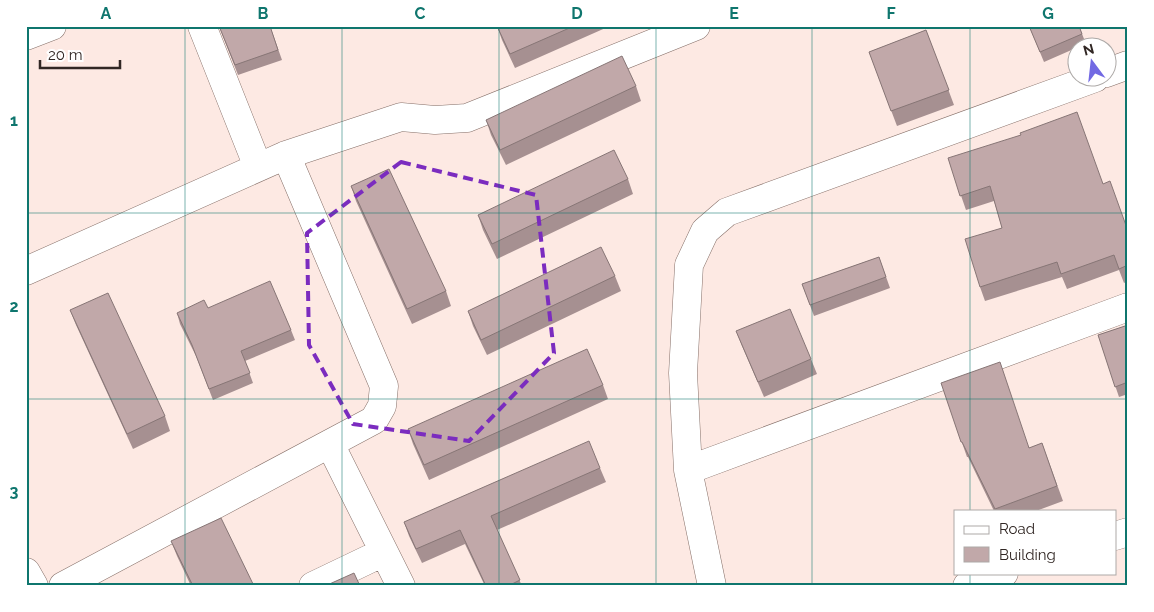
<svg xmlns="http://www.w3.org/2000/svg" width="1154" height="612" font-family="Raleway,sans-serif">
<rect width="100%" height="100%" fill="#fde9e3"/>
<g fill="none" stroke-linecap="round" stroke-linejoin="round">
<g stroke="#867069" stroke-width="29">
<path id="minor" d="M 202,26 L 258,167
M 26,36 L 52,26
M 1106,73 L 1128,65
M 26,271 L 286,155 L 401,117 L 435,120 L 467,118 L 696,26
M 330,444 L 401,586
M 688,470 L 1128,307
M 1115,536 L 1128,532
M 26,572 L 34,586
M 63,586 L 374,420 L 382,406 L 384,386 L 286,155
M 313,586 L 384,552
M 712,586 L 688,470 L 683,373 L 689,265 L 705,231 L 727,212 L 1095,78
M 967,586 L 1004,573"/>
</g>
<use href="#minor" stroke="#fff" stroke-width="28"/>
</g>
<path fill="#a69091" d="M 219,26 L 270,26 L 282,60 L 238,75 Z
M 497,26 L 610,26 L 515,68 L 502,40 Z
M 1029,26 L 1079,26 L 1086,44 L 1076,48 L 1044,62 Z
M 926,30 L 954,105 L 897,126 L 869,52 Z
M 636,86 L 641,101 L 506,165 L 491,135 L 486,120 Z
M 948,158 L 1103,184 L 1128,231 L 1128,281 L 1124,283 L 1119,270 L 1067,289 L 1062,277 L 985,301 L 980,287 L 1002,228 L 994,201 L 966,210 Z
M 628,179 L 633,194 L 497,259 L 483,230 L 478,215 Z
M 351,186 L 446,291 L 451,306 L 412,324 L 356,201 Z
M 879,257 L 890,288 L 814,316 L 802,284 Z
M 615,276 L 621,291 L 487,355 L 473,326 L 468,311 Z
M 208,308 L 291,330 L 295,340 L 245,361 L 253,383 L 213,400 L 196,356 L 180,324 L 177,313 Z
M 70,310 L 165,416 L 170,431 L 133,449 L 76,325 Z
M 1128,325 L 1128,394 L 1119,397 L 1098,335 Z
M 736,331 L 811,359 L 817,374 L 764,397 L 742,346 Z
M 941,383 L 1030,448 L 1042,443 L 1063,501 L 1036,511 L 994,511 L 968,457 L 967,457 Z
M 603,385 L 608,399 L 429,480 L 413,444 L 408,429 Z
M 600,468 L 606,482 L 497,530 L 522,586 L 485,586 L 465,544 L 422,563 L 409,536 L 404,522 Z
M 171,541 L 254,586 L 191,586 L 177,556 Z"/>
<path fill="#c1a8a9" stroke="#877676" d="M 219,26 L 270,26 L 278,50 L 235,65 Z
M 497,26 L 574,26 L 510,54 Z
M 1029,26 L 1079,26 L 1082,34 L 1040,52 Z
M 926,30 L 949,90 L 891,111 L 869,52 Z
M 622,56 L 636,86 L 500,150 L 486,120 Z
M 1077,112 L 1103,184 L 1110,181 L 1128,231 L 1128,265 L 1119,269 L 1114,255 L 1061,274 L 1057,262 L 980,287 L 965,239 L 1002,228 L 990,186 L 960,196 L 948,158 L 1021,135 L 1020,133 Z
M 614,150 L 628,179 L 492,244 L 478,215 Z
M 389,169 L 446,291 L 407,309 L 351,186 Z
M 601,247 L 615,276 L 481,340 L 468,311 Z
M 879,257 L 886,277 L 810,305 L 802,284 Z
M 270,281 L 291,330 L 241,351 L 250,373 L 209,389 L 192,345 L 177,313 L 204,300 L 208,308 Z
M 108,293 L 165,416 L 127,434 L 70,310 Z
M 790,309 L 811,359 L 758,382 L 736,331 Z
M 1128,325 L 1128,382 L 1115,387 L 1098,335 Z
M 587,349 L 603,385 L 424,465 L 408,429 Z
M 1000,362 L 1029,448 L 1042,443 L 1057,486 L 995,509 L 962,442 L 961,442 L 941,383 Z
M 589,441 L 600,468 L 491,516 L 520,580 L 508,586 L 486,586 L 460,530 L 416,549 L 404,522 Z
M 221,518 L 254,586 L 193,586 L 171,541 Z
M 354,573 L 360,586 L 325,586 Z"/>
<path fill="none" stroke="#7b2cbf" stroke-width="4" stroke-dasharray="10 6" stroke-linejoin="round" d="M 401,162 L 536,195 L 554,353 L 469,441 L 353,424 L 309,345 L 307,233 Z"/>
<path fill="none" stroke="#0f766e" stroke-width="1" stroke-opacity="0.55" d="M 185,26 L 185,586M 342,26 L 342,586M 499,26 L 499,586M 656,26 L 656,586M 812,26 L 812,586M 970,26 L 970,511M 26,213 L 1128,213M 26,399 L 1128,399M 970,573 L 970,586"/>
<rect width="1154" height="612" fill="none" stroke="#ffffff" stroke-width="55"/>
<rect x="954" y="510" width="162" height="65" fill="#ffffff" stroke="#ada9a7"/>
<rect x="964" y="526" width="25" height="8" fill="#ffffff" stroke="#ada9a7"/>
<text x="999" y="534" font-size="15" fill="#312724">Road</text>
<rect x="964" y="547" width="25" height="15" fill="#c1a8a9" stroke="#ada9a7"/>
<text x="999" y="560" font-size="15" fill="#312724">Building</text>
<g transform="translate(1092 62) rotate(345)"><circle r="24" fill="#ffffff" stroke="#ada9a7"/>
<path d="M0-4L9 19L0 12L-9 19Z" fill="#7269e3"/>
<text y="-8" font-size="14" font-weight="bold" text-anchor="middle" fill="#312724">N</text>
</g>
<path d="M40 60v8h80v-8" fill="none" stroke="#312724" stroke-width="2.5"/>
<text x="48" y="60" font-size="15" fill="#312724" stroke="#ffffff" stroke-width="4" paint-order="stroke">20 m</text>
<rect x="28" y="28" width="1098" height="556" fill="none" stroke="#0f766e" stroke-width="2"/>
<g font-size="16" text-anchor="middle" font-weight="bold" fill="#0f766e">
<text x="106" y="19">A</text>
<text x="263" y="19">B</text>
<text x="420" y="19">C</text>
<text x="577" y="19">D</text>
<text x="734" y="19">E</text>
<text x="891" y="19">F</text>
<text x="1048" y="19">G</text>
<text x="14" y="126">1</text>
<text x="14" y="312">2</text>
<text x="14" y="497">3</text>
</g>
</svg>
